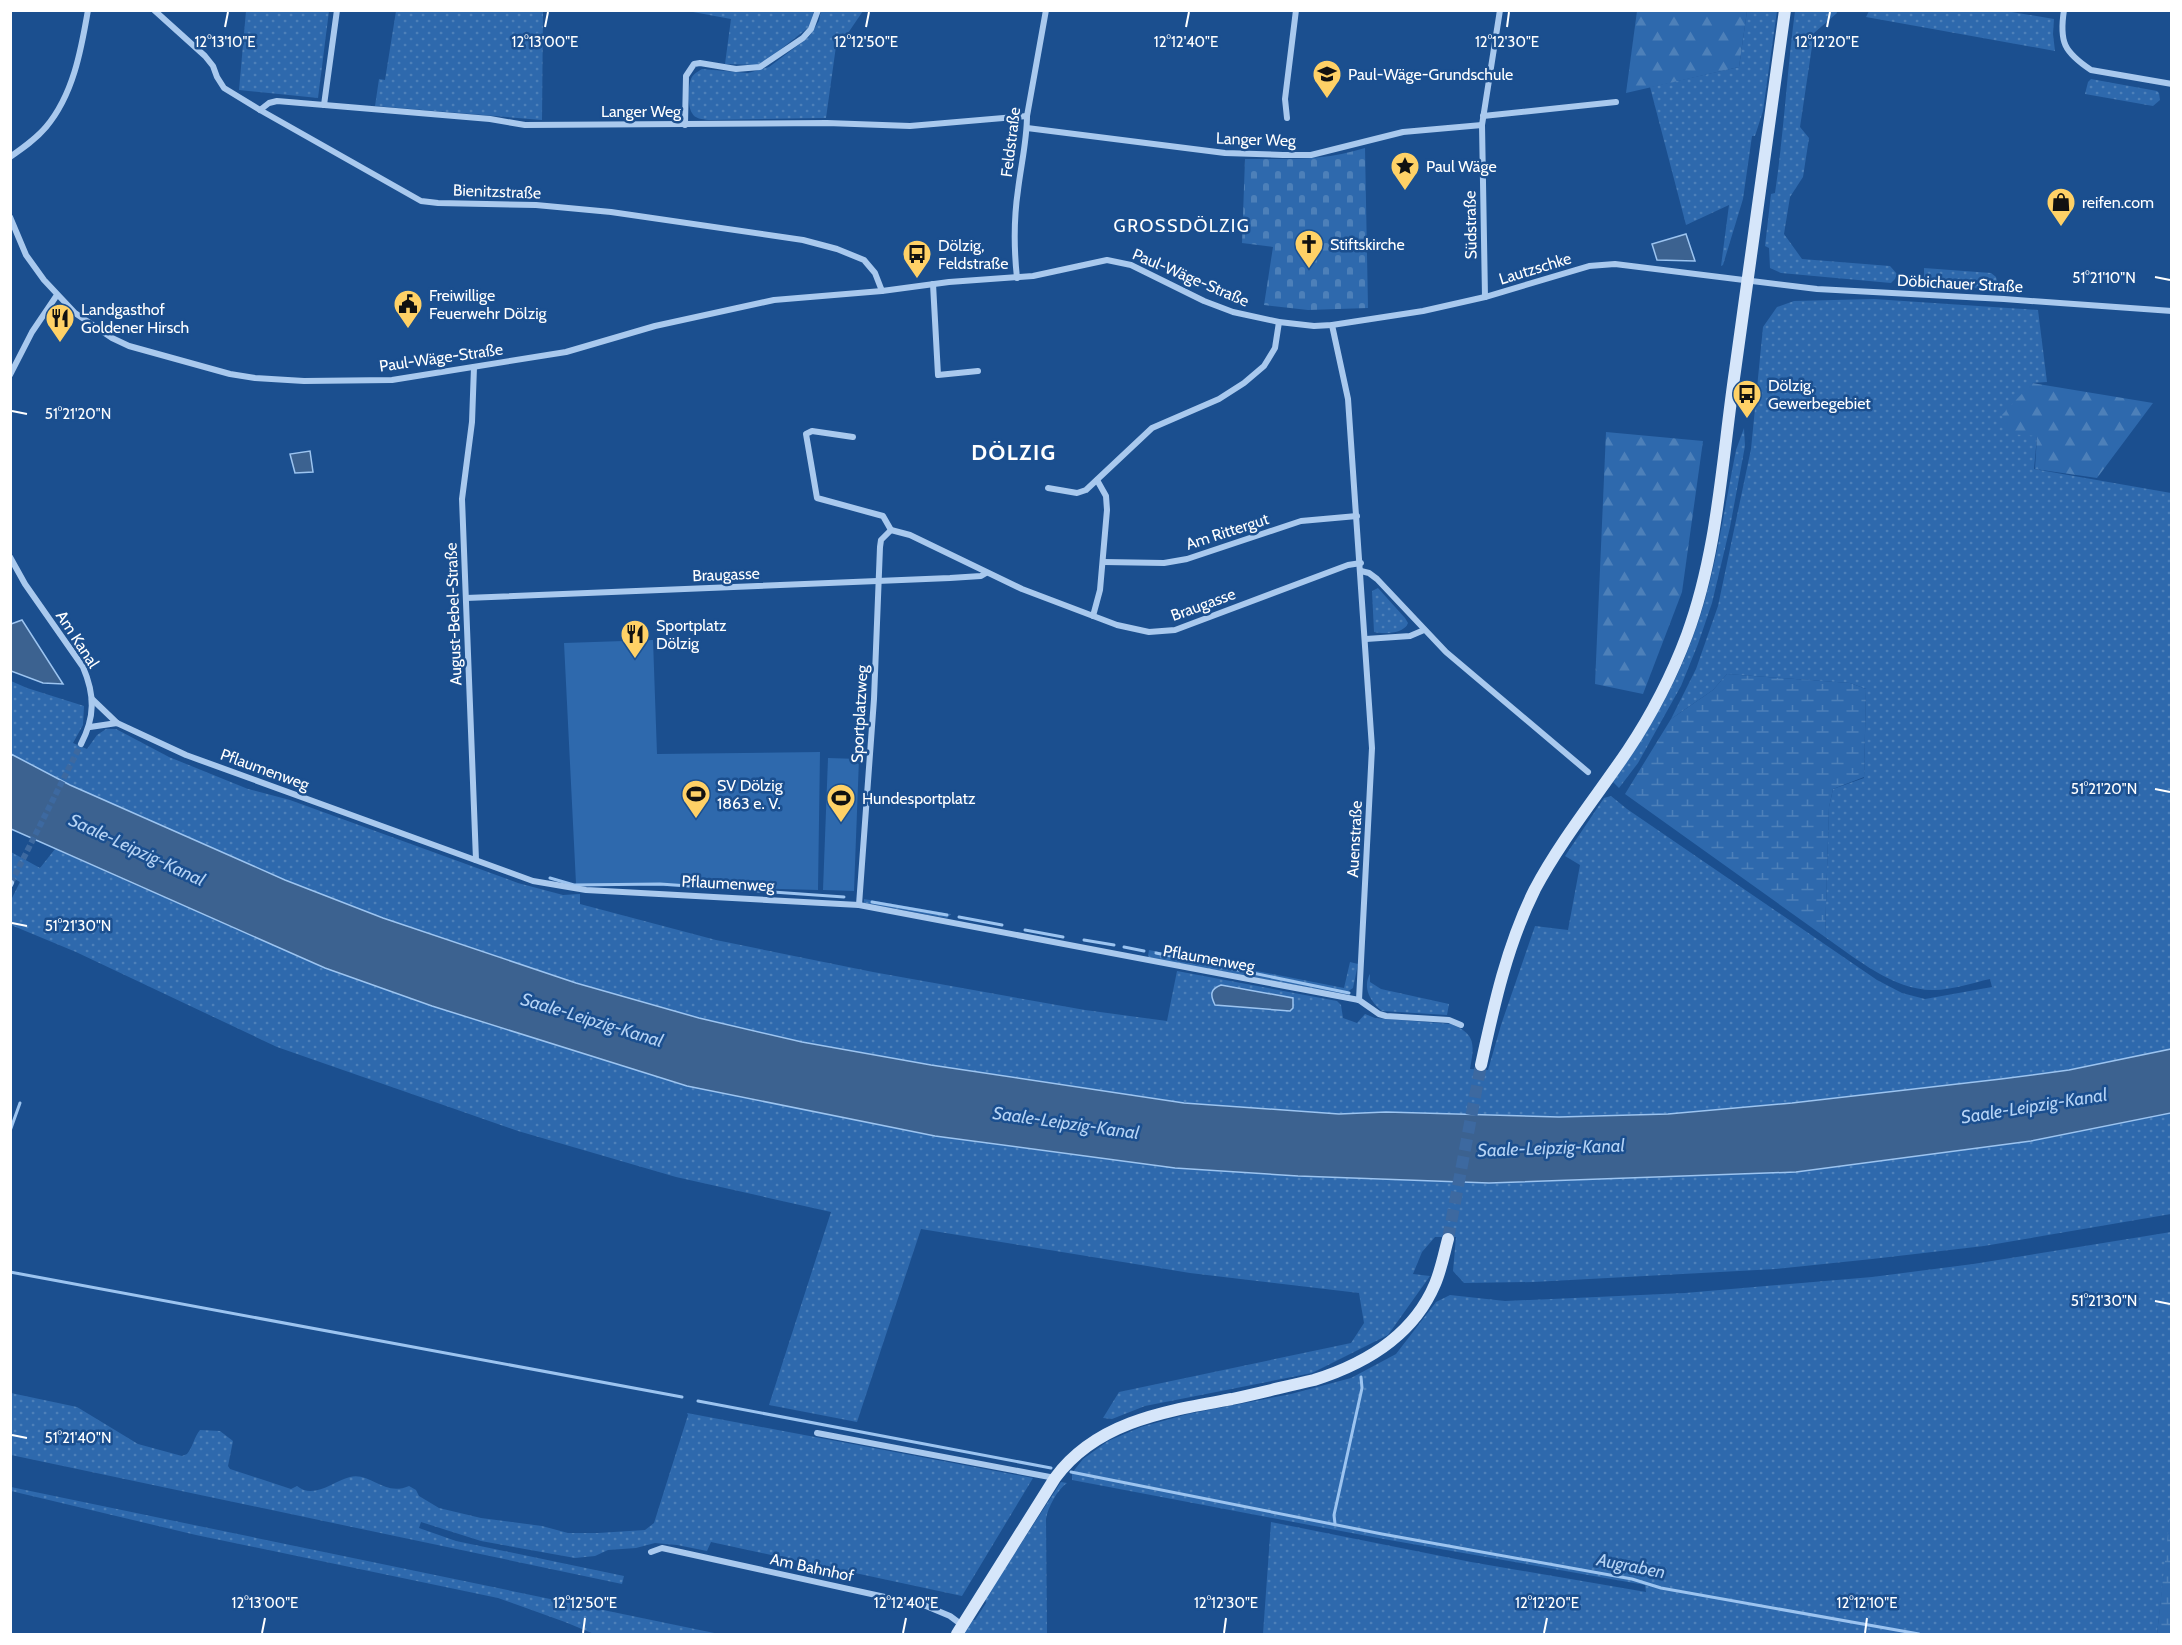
<svg xmlns="http://www.w3.org/2000/svg" width="2182" height="1645" font-family="Cabin,sans-serif">
<style>
.grass{fill:url(#grass-dots)}
.forest{fill:url(#forest-firs)}
.wetland{fill:url(#wetland-marsh)}
.cemetery{fill:url(#cemetery-stones)}
.pitch{fill:#2e69ad}
.water{fill:#3c6290;stroke:#9cc4f0;stroke-width:1.5}
.lines{fill:none;stroke-linecap:round;stroke-linejoin:round}
.stream{stroke:#9cc4f0;stroke-width:3}
.street-tunnel{stroke:#3d69a0;stroke-width:6;stroke-dasharray:6 3;stroke-linecap:butt}
.secondary-tunnel{stroke:#3d69a0;stroke-width:12;stroke-dasharray:12 6;stroke-linecap:butt}
.street{stroke:#a9c9ee;stroke-width:6}
.secondary{stroke:#d6e6fa;stroke-width:12}
.ticks{fill:none;stroke:#fff;stroke-width:2}
.labels{text-anchor:middle;stroke-width:5;stroke-linejoin:round;paint-order:stroke}
.poi-label{font-size:16px;fill:#fff;stroke:#1b4f8f;text-anchor:start}
.street-label{font-size:16px;fill:#fff;stroke:#1b4f8f}
.neighbourhood-label{font-size:18px;letter-spacing:1.5px;fill:#fff;stroke:#1b4f8f}
.water-label{font-size:18px;font-style:italic;fill:#b5d3f5;stroke:#1b4f8f}
.district-label{font-size:22px;font-weight:bold;letter-spacing:1.5px;fill:#fff;stroke:#1b4f8f}
.ticks-label{font-size:15px;text-anchor:middle;fill:#fff;stroke:#1b4f8f;stroke-width:5;stroke-linejoin:round;paint-order:stroke}
</style>
<defs>
<pattern id="grass-dots" width="8" height="8" patternUnits="userSpaceOnUse" patternTransform="scale(1.5)"><rect width="8" height="8" fill="#2e69ad"/><path d="M2 2h.1M6 6h.1" fill="none" stroke="#4d80b9" stroke-width="1.8" stroke-linecap="round"/></pattern>
<pattern id="forest-firs" width="22" height="20" patternUnits="userSpaceOnUse" patternTransform="scale(1.5)"><rect width="22" height="20" fill="#2e69ad"/><path d="M5 1l3.5 6h-7zM16 11l3.5 6h-7z" fill="#4d80b9"/></pattern>
<pattern id="wetland-marsh" width="20" height="14" patternUnits="userSpaceOnUse" patternTransform="scale(1.5)"><rect width="20" height="14" fill="#2e69ad"/><path d="M1 5h8M5 5V1M11 12h8M15 12V8" fill="none" stroke="#4d80b9"/></pattern>
<pattern id="cemetery-stones" width="16" height="16" patternUnits="userSpaceOnUse" patternTransform="scale(1.5)"><rect width="16" height="16" fill="#2e69ad"/><path d="M2 7V4a2 2 0 0 1 4 0v3zM10 15v-3a2 2 0 0 1 4 0v3z" fill="#4d80b9"/></pattern>
</defs>
<rect width="100%" height="100%" fill="#1b4f8f"/>
<g class="grass">
<polygon points="693,10 814,11 809,27 767,60 758,65 725,64 731,19 693,12"/>
<polygon points="246,11 329,11 318,98 239,90"/>
<polygon points="396,11 543,11 542,120 375,106 379,79 385,80"/>
<path d="M821,11h42l-17,25 -9,3 -11,79 -117,2c-7,-1 -14,-1 -17,-7 -5,-8 -4,-26 -1,-34 2,-5 6,-7 11,-10l46,4 21,-6 40,-30 10,-16z"/>
<polygon points="1747,11 1777,11 1763,111 1755,136 1752,136 1743,199 1723,265 1721,266 1729,205 1686,225 1650,87 1739,67"/>
<path d="M1795,11h41l1,2 -23,20 -14,94 9,11 -6,39 -13,20 -6,37 18,25 88,7 7,8 -2,5 -4,4 -110,-10 -11,-5 -1,-20 -4,-2 6,-52 4,-1c9,-61 12,-122 20,-182z"/>
<polygon points="1869,11 2006,11 2054,19 2053,34 2055,51 1866,17"/>
<polygon points="2091,79 2157,91 2159,93 2160,100 2153,106 2085,94 2088,82"/>
<polygon points="1924,268 1991,273 1996,277 1998,286 1995,289 1924,286"/>
<path d="M1874,299l164,11 9,72 -15,1 5,53 -3,33 137,24v556l-102,21 -68,9 -209,24 -124,11 -109,3 -173,-5 -47,2 -155,-11 -253,-38 -129,-23 -103,-24 -123,-35 -193,-65 -98,-38 -215,-95 -59,-31v-73l16,7 57,18 -1,19 -10,18 14,6 10,-14 9,-6h10l53,28 79,32 42,11 228,83 45,12 17,-1v10l136,36 157,32 212,38 82,11 10,-50 160,30 4,4 2,13 14,5 8,-9 10,4 76,6c26,10 23,22 19,45l18,1 13,-45 34,-99 33,4 12,-65 -15,-9 39,-58 7,-2 16,13 250,171 25,13 23,6 67,-12 -2,-8c-18,4 -38,11 -56,11 -39,1 -79,-32 -109,-53l4,-130 4,-18 31,-11 2,-89 -16,-6 -123,-9 -14,16 -42,29 25,-50 22,-63 33,-157 12,-122 14,-20 17,-6z"/>
<path d="M1744,428l1,18 -15,81 -18,76 -14,41 -17,42 -43,77 -19,25 -6,-6c31,-44 59,-89 78,-140 24,-61 32,-128 45,-192z"/>
<path d="M1378,588l27,30 3,5c-4,11 -24,11 -34,9l-2,-41z"/>
<polygon points="55,849 142,888 688,1086 934,1136 1298,1176 1489,1183 1796,1172 2031,1141 2171,1113 2171,1214 1984,1246 1872,1259 1776,1269 1533,1282 1464,1283 1453,1271 1456,1237 1435,1237 1422,1252 1413,1274 1430,1276 1388,1335 1312,1373 1145,1406 1112,1419 1103,1418 1119,1392 1351,1343 1364,1323 1359,1293 1190,1273 921,1229 857,1422 769,1405 831,1212 676,1177 518,1131 277,1047 76,952 11,925 10,902 20,882 11,877 11,852 40,868"/>
<polygon points="864,899 951,914 947,918 864,903"/>
<polygon points="1149,950 1344,988 1350,962 1358,964 1353,988 1344,994 1150,958 1148,956"/>
<path d="M1370,974v8l11,7 68,15 -2,11 -65,-4c-11,-9 -20,-23 -12,-37z"/>
<polygon points="2171,1232 2172,1506 2157,1634 1263,1634 1271,1522 1471,1562 1646,1592 1645,1585 1378,1538 1072,1480 1072,1473 1083,1459 1108,1441 1141,1427 1188,1414 1291,1394 1351,1378 1396,1354 1436,1302 1450,1295 1505,1301 1685,1293 1872,1277 1973,1264"/>
<path d="M11,1393l66,14 61,37 44,12 5,-2c6,-7 7,-17 13,-24l20,1 13,10 -5,25 2,3 61,20 6,-3c17,14 36,-5 53,-9 21,-5 34,20 59,9l7,4 3,6 20,12 42,10 61,8 26,7h30l47,-3 9,-7 34,-108 -1,-2 346,65 -71,118 -251,-54 -4,9 -30,-6 -22,-2 -19,5 -28,2 -13,6 -20,2 -94,-17 -60,-19 -2,6 37,13 168,35 -2,8 -611,-129z"/>
<path d="M1061,1482l6,1c-10,7 -19,24 -21,36l1,115h-84l10,-14h2l11,-17 -1,-4z"/>
<polygon points="11,1487 719,1634 594,1634 565,1622 498,1598 196,1535 11,1491"/>
</g>
<g class="forest">
<polygon points="1637,11 1747,11 1739,67 1626,93"/>
<polygon points="2032,383 2153,403 2097,478 2035,469 2037,436 2008,434 2002,415"/>
<polygon points="1606,432 1703,441 1682,592 1643,694 1595,684"/>
</g>
<g class="wetland">
<polygon points="1727,674 1850,683 1866,689 1864,777 1833,789 1829,807 1825,937 1625,794 1671,719 1713,690"/>
<polygon points="2171,1506 2171,1634 2157,1634"/>
</g>
<path class="cemetery" d="M1365,148l3,160 -60,2 -44,-5 9,-58 -31,-4 3,-84c44,0 78,2 120,-11z"/>
<g class="pitch">
<polygon points="653,640 657,754 820,752 818,890 576,884 564,643"/>
<polygon points="828,758 859,759 854,891 823,890"/>
</g>
<g class="water">
<polygon points="1686,234 1695,261 1657,260 1652,244"/>
<polygon points="310,451 313,472 295,473 290,454"/>
<polygon points="22,620 63,684 43,683 11,671 11,624"/>
<polygon points="11,754 70,785 285,880 383,918 576,983 699,1018 802,1042 931,1065 1184,1103 1339,1114 1386,1112 1559,1117 1668,1114 1792,1103 2001,1079 2069,1070 2171,1049 2171,1113 2031,1141 1796,1172 1489,1183 1298,1176 1175,1168 935,1136 687,1086 432,1006 325,968 11,829"/>
<path d="M1221,985l72,13v10l-3,3 -75,-6c-5,-10 -5,-16 6,-20z"/>
</g>
<g class="lines">
<g class="stream">
<polyline points="550,878 574,885 660,884 844,897"/>
<polyline points="872,902 947,915"/>
<polyline points="959,917 1002,925"/>
<polyline points="1025,930 1063,937"/>
<polyline points="1084,940 1114,945"/>
<polyline points="1124,947 1144,951"/>
<polyline points="1156,953 1349,993"/>
<polyline points="10,1131 20,1103"/>
<polyline points="10,1272 682,1397"/>
<polyline points="698,1401 1051,1468"/>
<polyline points="1071,1472 1382,1534 1632,1579 1661,1588 1919,1634"/>
<polyline points="1335,1524 1334,1515 1362,1388 1361,1377"/>
</g>
<polyline class="street-tunnel" points="11,883 81,744"/>
<polyline class="secondary-tunnel" points="1448,1239 1481,1065"/>
<g class="street">
<polyline points="154,10 205,56 213,66 217,77 224,88 260,110 421,201 438,203 536,205 611,212 803,240 837,249 864,260 875,273 882,291"/>
<path d="M2064,10c-5,32 0,42 27,60l81,14"/>
<polyline points="324,105 337,10"/>
<polyline points="260,110 269,103 277,101 490,119 525,125 827,123 910,126 1027,116"/>
<polyline points="1483,116 1616,102"/>
<polyline points="1287,118 1285,99 1296,10"/>
<polyline points="685,125 686,76 694,64 700,63 736,69 760,67 803,38 811,29 818,10"/>
<polyline points="1027,128 1225,153 1283,155 1311,155 1403,132 1482,125"/>
<path d="M10,157c13,-9 26,-18 36,-30 27,-32 35,-76 42,-117"/>
<polyline points="10,217 26,255 44,280 75,313 112,338 129,346 230,374 255,378 304,381 392,380 566,352 655,326 774,300 882,291 949,282 1033,276 1107,260 1131,265 1204,301 1233,312 1279,322 1314,326 1332,325 1423,311 1485,297 1589,266 1615,264 1817,289 2004,299 2172,311"/>
<path d="M1017,278c-3,-28 -3,-61 1,-88 3,-25 9,-50 9,-74l19,-106"/>
<polyline points="933,284 938,375 978,371"/>
<polyline points="1485,297 1482,125 1500,10"/>
<polyline points="1332,325 1348,399 1372,748 1359,1000"/>
<polyline points="474,367 472,422 462,499 476,860"/>
<polyline points="10,375 32,332 57,295"/>
<polyline points="853,437 812,431 806,434 817,498 883,516 891,530"/>
<polyline points="1048,488 1077,493 1086,490 1152,428 1219,399 1244,383 1264,366 1275,348 1279,322"/>
<polyline points="891,530 910,535 1022,589 1117,625 1149,632 1175,630 1348,565 1361,563"/>
<path d="M10,557l15,27 58,83c12,28 12,50 -2,77"/>
<polyline points="1104,562 1164,563 1187,559 1301,521 1357,516"/>
<polyline points="1361,571 1369,573 1377,579 1446,652 1588,772"/>
<polyline points="466,598 950,578 981,576 986,573"/>
<polyline points="1093,616 1100,590 1107,510 1106,496 1097,480"/>
<polyline points="1366,639 1410,636 1424,630"/>
<polyline points="92,699 117,723"/>
<polyline points="90,727 117,723 186,755 533,881 586,890 859,905 1359,1000 1379,1014 1386,1016 1449,1020 1461,1025"/>
<polyline points="10,885 11,883"/>
<polyline points="859,905 874,699 880,547 881,540 891,530"/>
<polyline points="817,1433 1055,1478"/>
<polyline points="651,1552 662,1548 926,1606 950,1616 962,1625"/>
</g>
<g class="secondary">
<path d="M1481,1065c13,-60 26,-120 54,-176 26,-49 62,-93 93,-139 24,-36 44,-75 59,-115 31,-84 35,-176 48,-264 16,-120 34,-240 50,-361"/>
<path d="M957,1634l98,-156c42,-57 112,-67 177,-79 28,-6 55,-13 82,-19 51,-16 99,-44 121,-96 6,-14 9,-30 13,-45"/>
</g>
</g>
<path class="ticks" d="M225,27l3,-15M545,27l3,-15M866,27l3,-15M1186,27l3,-15M1507,27l2,-15M1827,27l3,-15M2155,277l15,3M12,411l15,3M2155,789l15,3M12,923l15,3M2155,1301l15,3M12,1435l15,3M262,1633l3,-15M583,1633l2,-15M903,1633l3,-15M1224,1633l2,-15M1544,1633l3,-15M1865,1633l2,-15"/>
<defs>
<g id="school-pin" transform="scale(1.5)"><path d="M0 17L-7.5 6A9.5 9.5 0 1 1 7.5 6Z" fill="#ffd166" stroke="#1b4f8f"/><path d="M0-5L7-2L0 1L-7-2ZM-4 1L0 2.5L4 1V4Q0 6-4 4Z" fill="#111"/></g>
<g id="sight-pin" transform="scale(1.5)"><path d="M0 17L-7.5 6A9.5 9.5 0 1 1 7.5 6Z" fill="#ffd166" stroke="#1b4f8f"/><path d="M0-6L1.8-2.2L6-1.7L2.9 1.2L3.7 5.4L0 3.3L-3.7 5.4L-2.9 1.2L-6-1.7L-1.8-2.2Z" fill="#111"/></g>
<g id="shop-pin" transform="scale(1.5)"><path d="M0 17L-7.5 6A9.5 9.5 0 1 1 7.5 6Z" fill="#ffd166" stroke="#1b4f8f"/><path d="M-5-2.5h2.3a2.7 3.5 0 0 1 5.4 0H5L5.5 6h-11ZM-1.5-2.5h3a1.5 2.3 0 0 0-3 0Z" fill="#111"/></g>
<g id="church-pin" transform="scale(1.5)"><path d="M0 17L-7.5 6A9.5 9.5 0 1 1 7.5 6Z" fill="#ffd166" stroke="#1b4f8f"/><path d="M-1.2-6h2.4v3.5h3.3v2.4h-3.3V6h-2.4V-.1h-3.3v-2.4h3.3Z" fill="#111"/></g>
<g id="bus-pin" transform="scale(1.5)"><path d="M0 17L-7.5 6A9.5 9.5 0 1 1 7.5 6Z" fill="#ffd166" stroke="#1b4f8f"/><path d="M-5-6H5V4H4V6H2V4H-2V6H-4V4H-5ZM-3.5-4V0h7V-4ZM-3.5 1.2v1.5H-2V1.2ZM2 1.2v1.5H3.5V1.2Z" fill="#111"/></g>
<g id="civic-pin" transform="scale(1.5)"><path d="M0 17L-7.5 6A9.5 9.5 0 1 1 7.5 6Z" fill="#ffd166" stroke="#1b4f8f"/><path d="M-.6-6.5H3V-4.5H.6V-3L4-1V1h2V6H-6V1h2V-1L-.6-3ZM-1.2 2.5V6h2.4V2.5Z" fill="#111"/></g>
<g id="restaurant-pin" transform="scale(1.5)"><path d="M0 17L-7.5 6A9.5 9.5 0 1 1 7.5 6Z" fill="#ffd166" stroke="#1b4f8f"/><path d="M-5-6h1v4h1v-4h1v4h1v-4h1v5L-1.5 .5V6h-2V.5L-5-1ZM5-6V6H3V1.5H1.5Q1.5-4 5-6Z" fill="#111"/></g>
<g id="stadium-pin" transform="scale(1.5)"><path d="M0 17L-7.5 6A9.5 9.5 0 1 1 7.5 6Z" fill="#ffd166" stroke="#1b4f8f"/><path d="M0-5a6.5 5 0 1 0 0 10a6.5 5 0 1 0 0-10ZM-3.5-1.8h7v3.6h-7Z" fill="#111"/></g>
</defs>
<g fill-rule="evenodd">
<use href="#school-pin" x="1327" y="74"/>
<use href="#sight-pin" x="1405" y="166"/>
<use href="#shop-pin" x="2061" y="202"/>
<use href="#church-pin" x="1309" y="244"/>
<use href="#bus-pin" x="917" y="254"/>
<use href="#civic-pin" x="408" y="304"/>
<use href="#restaurant-pin" x="60" y="318"/>
<use href="#bus-pin" x="1747" y="394"/>
<use href="#restaurant-pin" x="635" y="634"/>
<use href="#stadium-pin" x="696" y="794"/>
<use href="#stadium-pin" x="841" y="798"/>
</g>
<g class="labels">
<g class="poi-label">
<text x="1348" y="80">Paul-Wäge-Grundschule</text>
<text x="1426" y="172">Paul Wäge</text>
<text x="2082" y="208">reifen.com</text>
<text x="1330" y="250">Stiftskirche</text>
<text x="938" y="251">Dölzig,<tspan x="938" dy="18">Feldstraße</tspan></text>
<text x="429" y="301">Freiwillige<tspan x="429" dy="18">Feuerwehr Dölzig</tspan></text>
<text x="81" y="315">Landgasthof<tspan x="81" dy="18">Goldener Hirsch</tspan></text>
<text x="1768" y="391">Dölzig,<tspan x="1768" dy="18">Gewerbegebiet</tspan></text>
<text x="656" y="631">Sportplatz<tspan x="656" dy="18">Dölzig</tspan></text>
<text x="717" y="791">SV Dölzig<tspan x="717" dy="18">1863 e. V.</tspan></text>
<text x="862" y="804">Hundesportplatz</text>
</g>
<g class="street-label">
<text x="641" y="117">Langer Weg</text>
<text transform="translate(1256 139) rotate(2)" y="6">Langer Weg</text>
<text transform="translate(1010 142) rotate(-83)" y="6">Feldstraße</text>
<text transform="translate(497 191) rotate(2)" y="6">Bienitzstraße</text>
<text transform="translate(1470 225) rotate(-91)" y="6">Südstraße</text>
<text transform="translate(1535 268) rotate(-17)" y="6">Lautzschke</text>
<text transform="translate(1191 277) rotate(23)" y="6">Paul-Wäge-Straße</text>
<text transform="translate(1960 283) rotate(3)" y="6">Döbichauer Straße</text>
<text transform="translate(441 357) rotate(-8)" y="6">Paul-Wäge-Straße</text>
<text transform="translate(1227 531) rotate(-18)" y="6">Am Rittergut</text>
<text transform="translate(726 574) rotate(-2)" y="6">Braugasse</text>
<text transform="translate(1203 604) rotate(-20)" y="6">Braugasse</text>
<text transform="translate(453 614) rotate(-92)" y="6">August-Bebel-Straße</text>
<text transform="translate(78 639) rotate(57)" y="6">Am Kanal</text>
<text transform="translate(859 714) rotate(-87)" y="6">Sportplatzweg</text>
<text transform="translate(265 769) rotate(20)" y="6">Pflaumenweg</text>
<text transform="translate(1354 839) rotate(-87)" y="6">Auenstraße</text>
<text transform="translate(728 883) rotate(3)" y="6">Pflaumenweg</text>
<text transform="translate(1209 958) rotate(10)" y="6">Pflaumenweg</text>
<text transform="translate(812 1567) rotate(12)" y="6">Am Bahnhof</text>
</g>
<g class="neighbourhood-label">
<text x="1182" y="232">GROSSDÖLZIG</text>
</g>
<g class="water-label">
<text transform="translate(137 850) rotate(25)" y="6">Saale-Leipzig-Kanal</text>
<text transform="translate(592 1020) rotate(17)" y="6">Saale-Leipzig-Kanal</text>
<text transform="translate(2034 1106) rotate(-9)" y="6">Saale-Leipzig-Kanal</text>
<text transform="translate(1066 1123) rotate(8)" y="6">Saale-Leipzig-Kanal</text>
<text transform="translate(1551 1148) rotate(-2)" y="6">Saale-Leipzig-Kanal</text>
<text transform="translate(1631 1566) rotate(11)" y="6">Augraben</text>
</g>
<g class="district-label">
<text x="1014" y="460">DÖLZIG</text>
</g>
</g>
<g class="ticks-label">
<text x="545" y="47">12°13'00"E</text>
<text x="866" y="47">12°12'50"E</text>
<text x="1186" y="47">12°12'40"E</text>
<text x="1507" y="47">12°12'30"E</text>
<text x="1827" y="47">12°12'20"E</text>
<text x="225" y="47">12°13'10"E</text>
<text x="2104" y="283">51°21'10"N</text>
<text x="78" y="419">51°21'20"N</text>
<text x="2104" y="794">51°21'20"N</text>
<text x="78" y="931">51°21'30"N</text>
<text x="2104" y="1306">51°21'30"N</text>
<text x="78" y="1443">51°21'40"N</text>
<text x="265" y="1608">12°13'00"E</text>
<text x="585" y="1608">12°12'50"E</text>
<text x="906" y="1608">12°12'40"E</text>
<text x="1226" y="1608">12°12'30"E</text>
<text x="1547" y="1608">12°12'20"E</text>
<text x="1867" y="1608">12°12'10"E</text>
</g>
<rect width="2182" height="1645" fill="none" stroke="#ffffff" stroke-width="24"/>
</svg>
